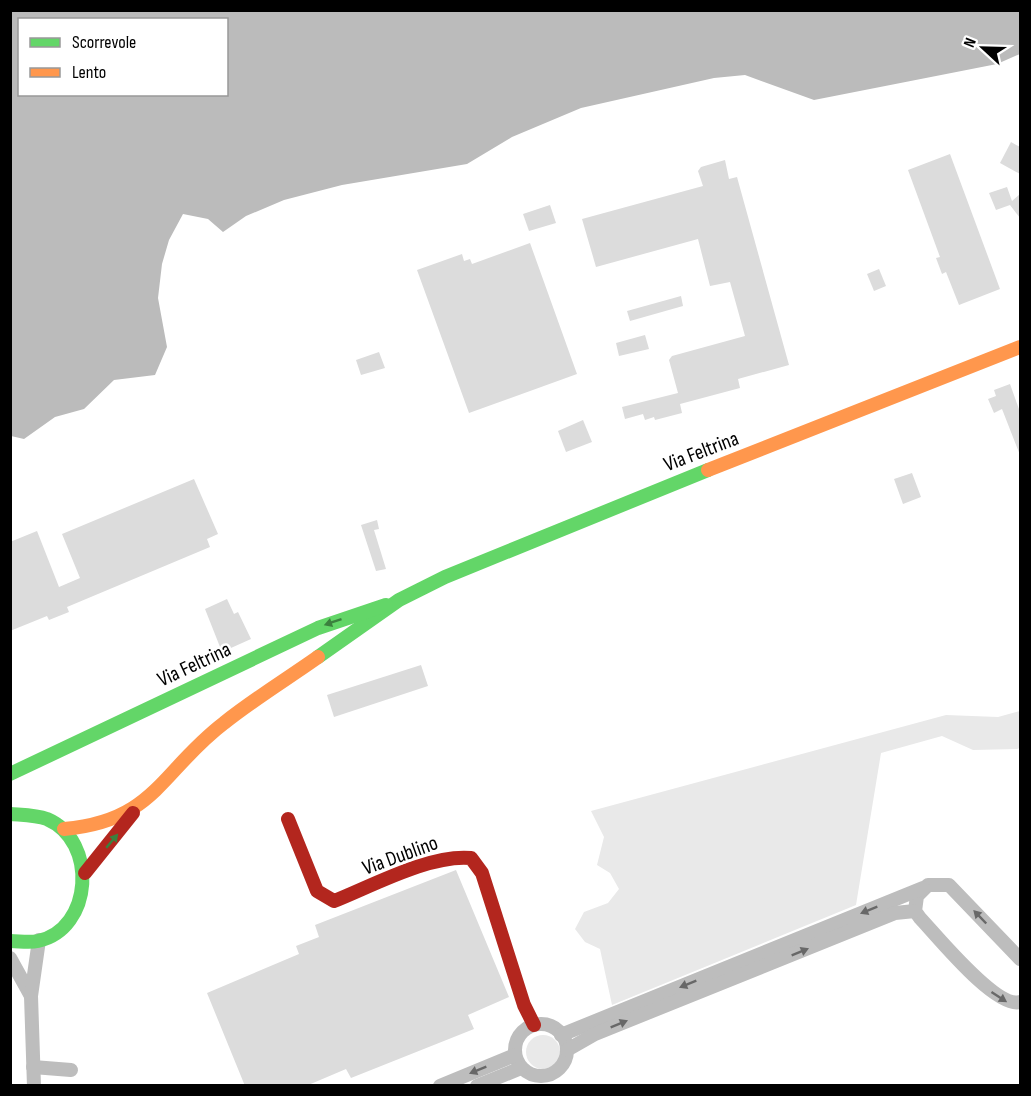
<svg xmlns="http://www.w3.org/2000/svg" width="1031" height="1096" font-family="'Sofia Sans Condensed',sans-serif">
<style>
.green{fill:#e9e9e9}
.water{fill:#bbb;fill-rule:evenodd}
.building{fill:#dcdcdc}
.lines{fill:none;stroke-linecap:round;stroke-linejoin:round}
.street{stroke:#bdbdbd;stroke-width:14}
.fast{stroke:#63d668;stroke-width:14}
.slow{stroke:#ff974d;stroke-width:14}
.jam{stroke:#b3261e;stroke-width:14}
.oneway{fill:#3b803e}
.oneway2{fill:#686868}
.labels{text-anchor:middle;stroke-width:5;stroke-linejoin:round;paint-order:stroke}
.street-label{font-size:21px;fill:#000;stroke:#fff}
</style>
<rect width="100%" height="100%" fill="#fff"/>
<g class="green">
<polygon points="1020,711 1020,748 1017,749 973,750 942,736 881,753 856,905 612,1005 600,949 585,942 575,929 584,912 608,903 619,889 610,873 597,865 604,837 591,811 946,715 998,717"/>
<circle cx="543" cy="1052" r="17"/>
</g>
<path class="water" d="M1020,10v44l-23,10 -183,36 -69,-25 -31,3 -133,30 -69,29 -45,27 -125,21 -58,15 -38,16 -23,16 -15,-13 -25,-5 -14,26 -7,24 -4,34 9,49 -12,28 -41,5 -30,29 -29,8 -31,22 -13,-3v-425zM20,20h206v74h-206z"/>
<g class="building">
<polygon points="1011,142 1020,147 1020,174 1000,163"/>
<polygon points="950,154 1000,289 959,305 946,272 942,274 936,258 940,257 908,170"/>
<polygon points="725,160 729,179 737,177 789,365 738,379 740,388 680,404 682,413 655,420 654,417 645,420 643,414 625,419 622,407 678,393 669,360 672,356 745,336 730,282 710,286 698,239 596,267 582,219 703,186 698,171 701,167"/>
<polygon points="1007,187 1012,201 1020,194 1020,218 1010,205 996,210 989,193"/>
<polygon points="550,205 556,223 529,231 523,214"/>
<polygon points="530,243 577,374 469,413 417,270 462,254 464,261 470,259 472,264"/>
<polygon points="879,269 886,286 874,291 867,274"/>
<polygon points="681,296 683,306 630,321 627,311"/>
<polygon points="645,335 649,349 619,356 616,343"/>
<polygon points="379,352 385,368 361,375 356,360"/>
<polygon points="1010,384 1020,412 1020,455 1002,409 994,413 988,399 996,396 994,390"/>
<polygon points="583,420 592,442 566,452 558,431"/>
<polygon points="912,473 921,497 903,504 894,479"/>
<polygon points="194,479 218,534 207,539 210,547 67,607 69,612 49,620 47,616 10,631 10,542 37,531 59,587 80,578 62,534"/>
<polygon points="377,520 379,529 374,530 386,569 376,571 361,525"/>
<polygon points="227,599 234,614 238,612 251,639 222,652 205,609"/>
<polygon points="421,665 428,686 334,717 327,695"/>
<polygon points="456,870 509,997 468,1015 474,1029 351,1078 346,1069 306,1086 245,1086 207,993 299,954 296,946 319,937 315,925"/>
</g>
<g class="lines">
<g class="street">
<polyline points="10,958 31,996"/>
<path d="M1020,959l-71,-74h-21l-11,11 -2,15 5,7c18,19 76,91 100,84"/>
<circle cx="541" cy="1050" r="26"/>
<polyline points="561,1035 923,888"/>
<polyline points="567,1050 595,1034 895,913 915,911"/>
<polyline points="33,1067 71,1070"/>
<polyline points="34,1086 31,996 39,940"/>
<polyline points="440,1086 515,1055"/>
<polyline points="477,1086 521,1068"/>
</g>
<g class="fast">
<polyline points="318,657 399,600 445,577 708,470"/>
<polyline points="10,774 318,628 386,605"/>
<path d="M10,814c11,1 26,1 37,5 51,22 46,110 -9,122 -9,2 -19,0 -28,0"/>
</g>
<g class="slow">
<polyline points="708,470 1020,347"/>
<path d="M64,829c91,-8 97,-58 160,-106 30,-24 63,-44 94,-66"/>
</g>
<g class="jam">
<path d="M288,819l29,72 17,10c38,-15 96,-47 137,-43l11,15 42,132 10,20"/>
<polyline points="85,873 133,813"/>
</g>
</g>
<defs><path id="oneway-solid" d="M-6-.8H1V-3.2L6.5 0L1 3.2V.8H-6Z" transform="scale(1.5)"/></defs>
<g class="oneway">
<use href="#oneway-solid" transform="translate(333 622) rotate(161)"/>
<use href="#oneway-solid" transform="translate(112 841) rotate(-50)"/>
</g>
<g class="oneway2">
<use href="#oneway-solid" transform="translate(869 910) rotate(158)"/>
<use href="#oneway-solid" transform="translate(980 917) rotate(-134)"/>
<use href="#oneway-solid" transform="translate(800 952) rotate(-22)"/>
<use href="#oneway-solid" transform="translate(688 984) rotate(158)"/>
<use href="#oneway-solid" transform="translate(999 997) rotate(33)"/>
<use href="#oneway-solid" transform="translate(619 1024) rotate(-22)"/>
<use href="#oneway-solid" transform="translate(478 1070) rotate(158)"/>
</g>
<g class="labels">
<g class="street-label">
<text transform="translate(701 451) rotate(-21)" y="7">Via Feltrina</text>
<text transform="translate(194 664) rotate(-25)" y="7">Via Feltrina</text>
<text transform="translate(400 855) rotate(-20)" y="7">Via Dublino</text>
</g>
</g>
<rect width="1031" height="1096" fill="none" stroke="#000000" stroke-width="24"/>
<rect x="18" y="18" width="210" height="78" fill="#ffffff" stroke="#999999" stroke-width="1.5"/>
<rect x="30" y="38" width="30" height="9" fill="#63d668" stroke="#999999" stroke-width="1.5"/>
<text x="72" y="48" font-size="18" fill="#000000">Scorrevole</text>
<rect x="30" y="68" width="30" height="9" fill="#ff974d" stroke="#999999" stroke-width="1.5"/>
<text x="72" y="78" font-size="18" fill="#000000">Lento</text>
<g transform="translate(983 48) rotate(292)" stroke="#ffffff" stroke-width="4.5" paint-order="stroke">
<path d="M0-4.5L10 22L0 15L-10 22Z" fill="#000000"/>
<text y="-9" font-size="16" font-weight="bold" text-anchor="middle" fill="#000000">N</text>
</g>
</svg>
